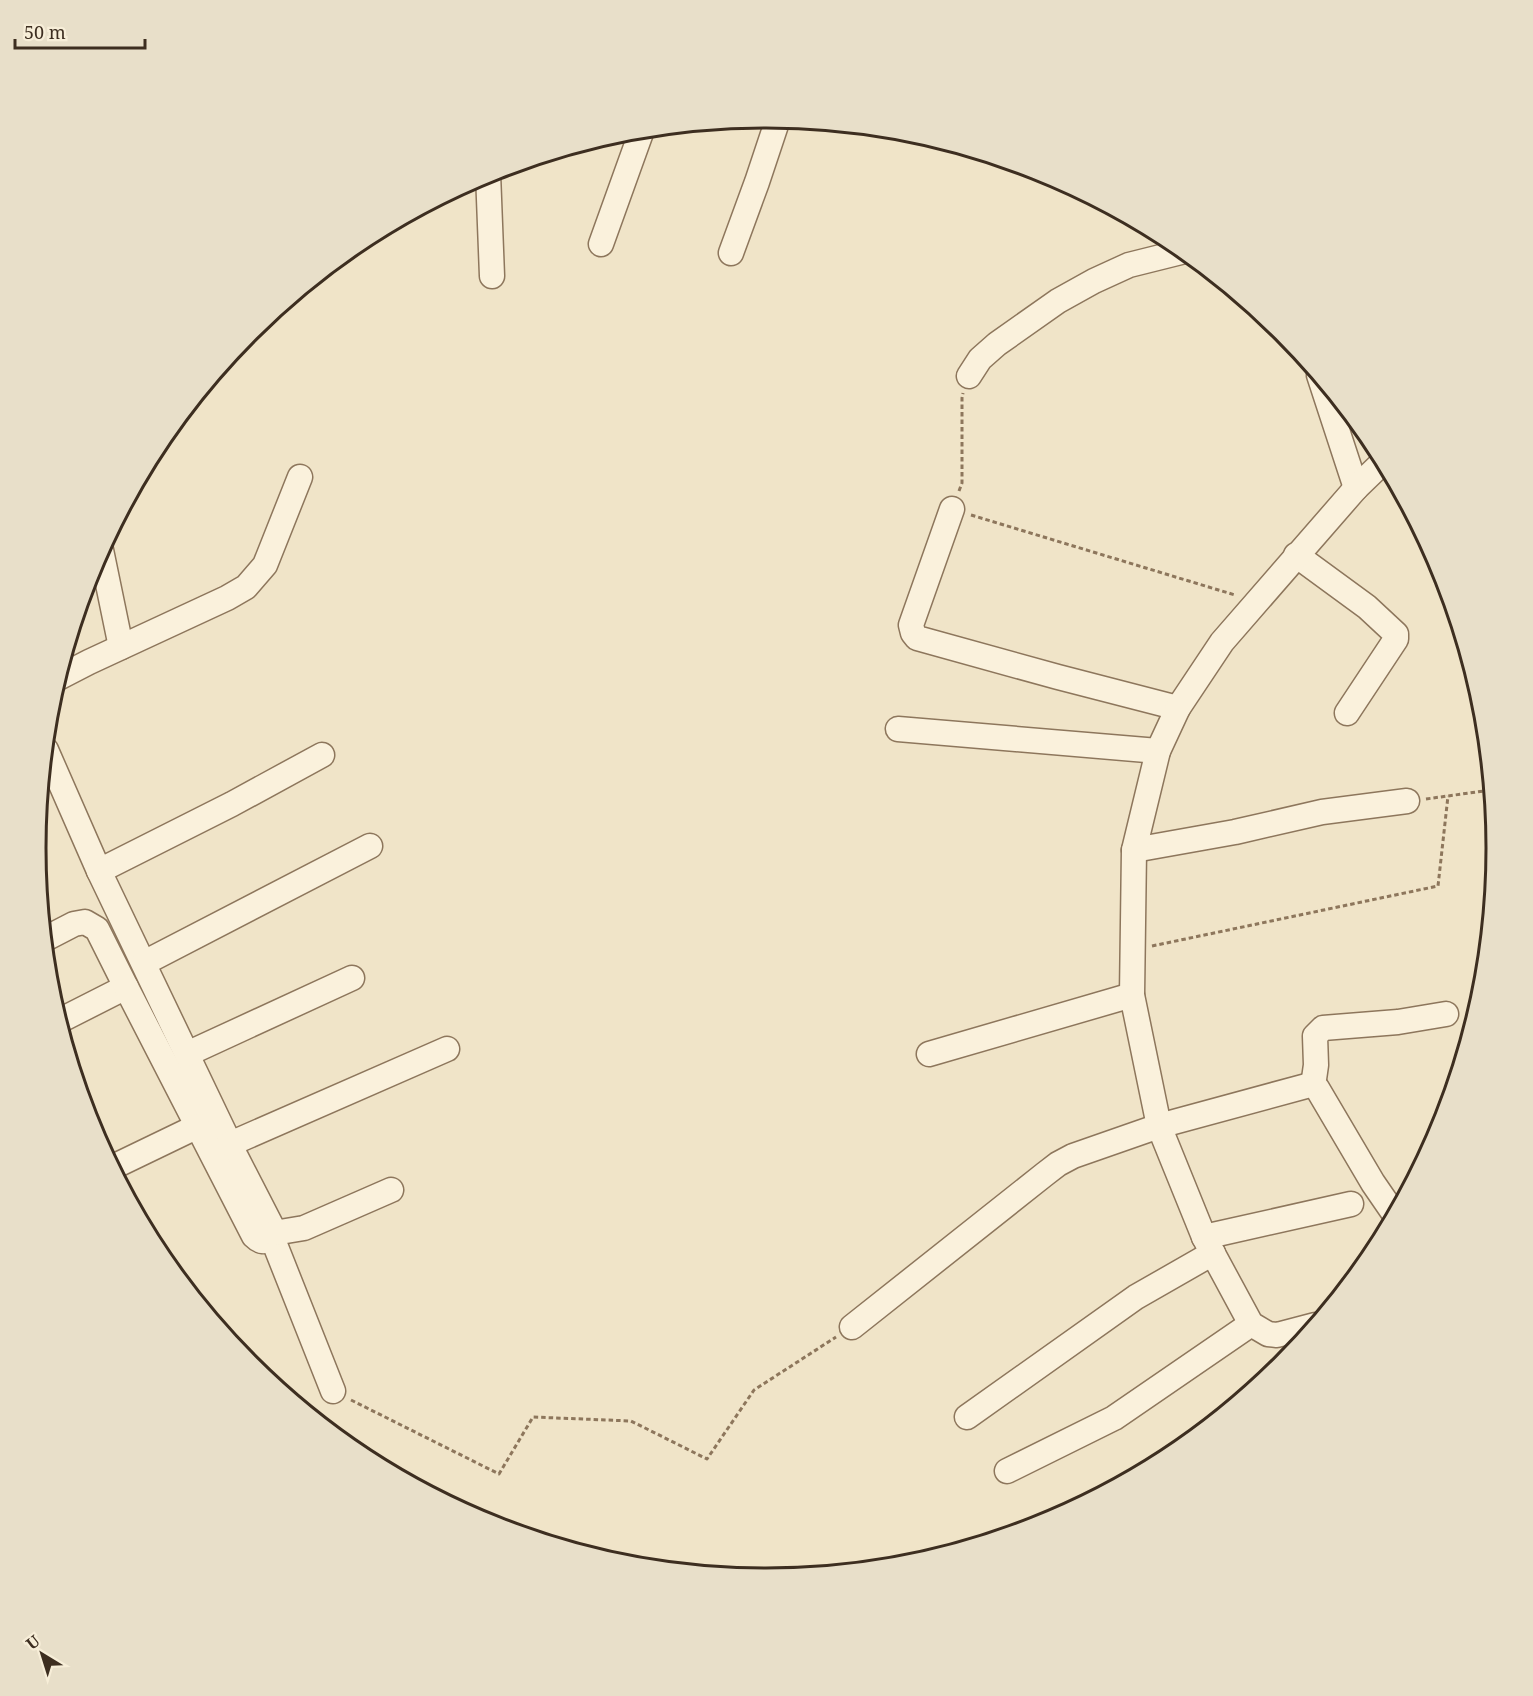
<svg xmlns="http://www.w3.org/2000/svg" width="1533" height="1696" font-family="'Noto Serif',serif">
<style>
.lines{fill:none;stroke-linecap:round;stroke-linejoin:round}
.minor-casing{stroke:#8d765c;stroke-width:27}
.path{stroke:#8d765c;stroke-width:3;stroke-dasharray:4.5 3;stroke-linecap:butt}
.minor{stroke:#faf1dc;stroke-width:24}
.rim{fill:none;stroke:#3d2e20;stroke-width:3}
</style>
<rect width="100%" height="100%" fill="#f0e4c8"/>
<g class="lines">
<g class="minor-casing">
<g id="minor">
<polyline points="488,173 492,276"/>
<polyline points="601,244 642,130"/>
<polyline points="731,253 757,182 778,119"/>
<polyline points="1319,375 1356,488"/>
<polyline points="969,376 980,359 997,344 1058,301 1094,281 1129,265 1185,251"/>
<polyline points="952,509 911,625 913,633 917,638 1058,677 1178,708"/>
<polyline points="101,550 121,647"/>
<polyline points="1296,555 1367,607 1396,634 1396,639 1347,713"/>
<polyline points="58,678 89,662 227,598 246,587 265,565 300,477"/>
<polyline points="898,729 1158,751"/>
<polyline points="46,750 99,871 236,1157 273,1229 274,1233 272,1237 333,1391"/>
<polyline points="1134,850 1235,832 1322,812 1407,801"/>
<polyline points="99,871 232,804 322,755"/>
<polyline points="45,939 74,924 85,922 97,929 126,987 59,1021"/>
<polyline points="144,963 370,846"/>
<path d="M126,987l128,249c6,6 11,7 18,1"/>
<polyline points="187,1054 352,978"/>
<polyline points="929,1054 1132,995"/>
<polyline points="1313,1086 1316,1065 1315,1036 1323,1028 1398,1022 1446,1014"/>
<polyline points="230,1144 447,1049"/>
<polyline points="113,1167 198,1126"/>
<polyline points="274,1233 304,1228 391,1190"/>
<polyline points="1204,1237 1351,1204"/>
<polyline points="1315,1325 1277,1335 1268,1334 1251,1324 1204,1237 1159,1126 1132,995 1134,850 1158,751 1178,708 1222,642 1356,488 1384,461"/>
<polyline points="852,1327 1045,1174 1058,1164 1073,1156 1159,1126 1310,1085 1317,1088 1373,1183 1395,1215"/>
<polyline points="967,1417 1136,1297 1213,1253"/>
<polyline points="1007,1471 1114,1418 1251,1324"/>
</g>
</g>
<g class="path">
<polyline points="959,491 962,483 962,398 963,393"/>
<polyline points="971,515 1235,595"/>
<polyline points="1426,799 1491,790"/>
<polyline points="1152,946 1438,886 1448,796"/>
<polyline points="351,1400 499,1474 533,1417 631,1421 707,1459 754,1390 836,1337"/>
</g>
<use href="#minor" class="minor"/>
</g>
<path d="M0 0H1533V1696H0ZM46 848a720 720 0 1 1 1440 0a720 720 0 1 1-1440 0Z" fill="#e8dfc9" fill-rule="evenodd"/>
<path class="rim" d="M46 848a720 720 0 1 1 1440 0a720 720 0 1 1-1440 0Z"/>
<g transform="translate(42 1654) rotate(322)" stroke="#f7eed8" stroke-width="4.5" paint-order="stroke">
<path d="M0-4.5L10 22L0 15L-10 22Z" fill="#3d2e20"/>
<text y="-9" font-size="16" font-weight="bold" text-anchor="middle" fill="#3d2e20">U</text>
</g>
<path d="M15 39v9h130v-9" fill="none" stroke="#3d2e20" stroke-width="3"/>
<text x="24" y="39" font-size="18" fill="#3d2e20" stroke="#f7eed8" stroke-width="4.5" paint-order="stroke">50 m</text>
</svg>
